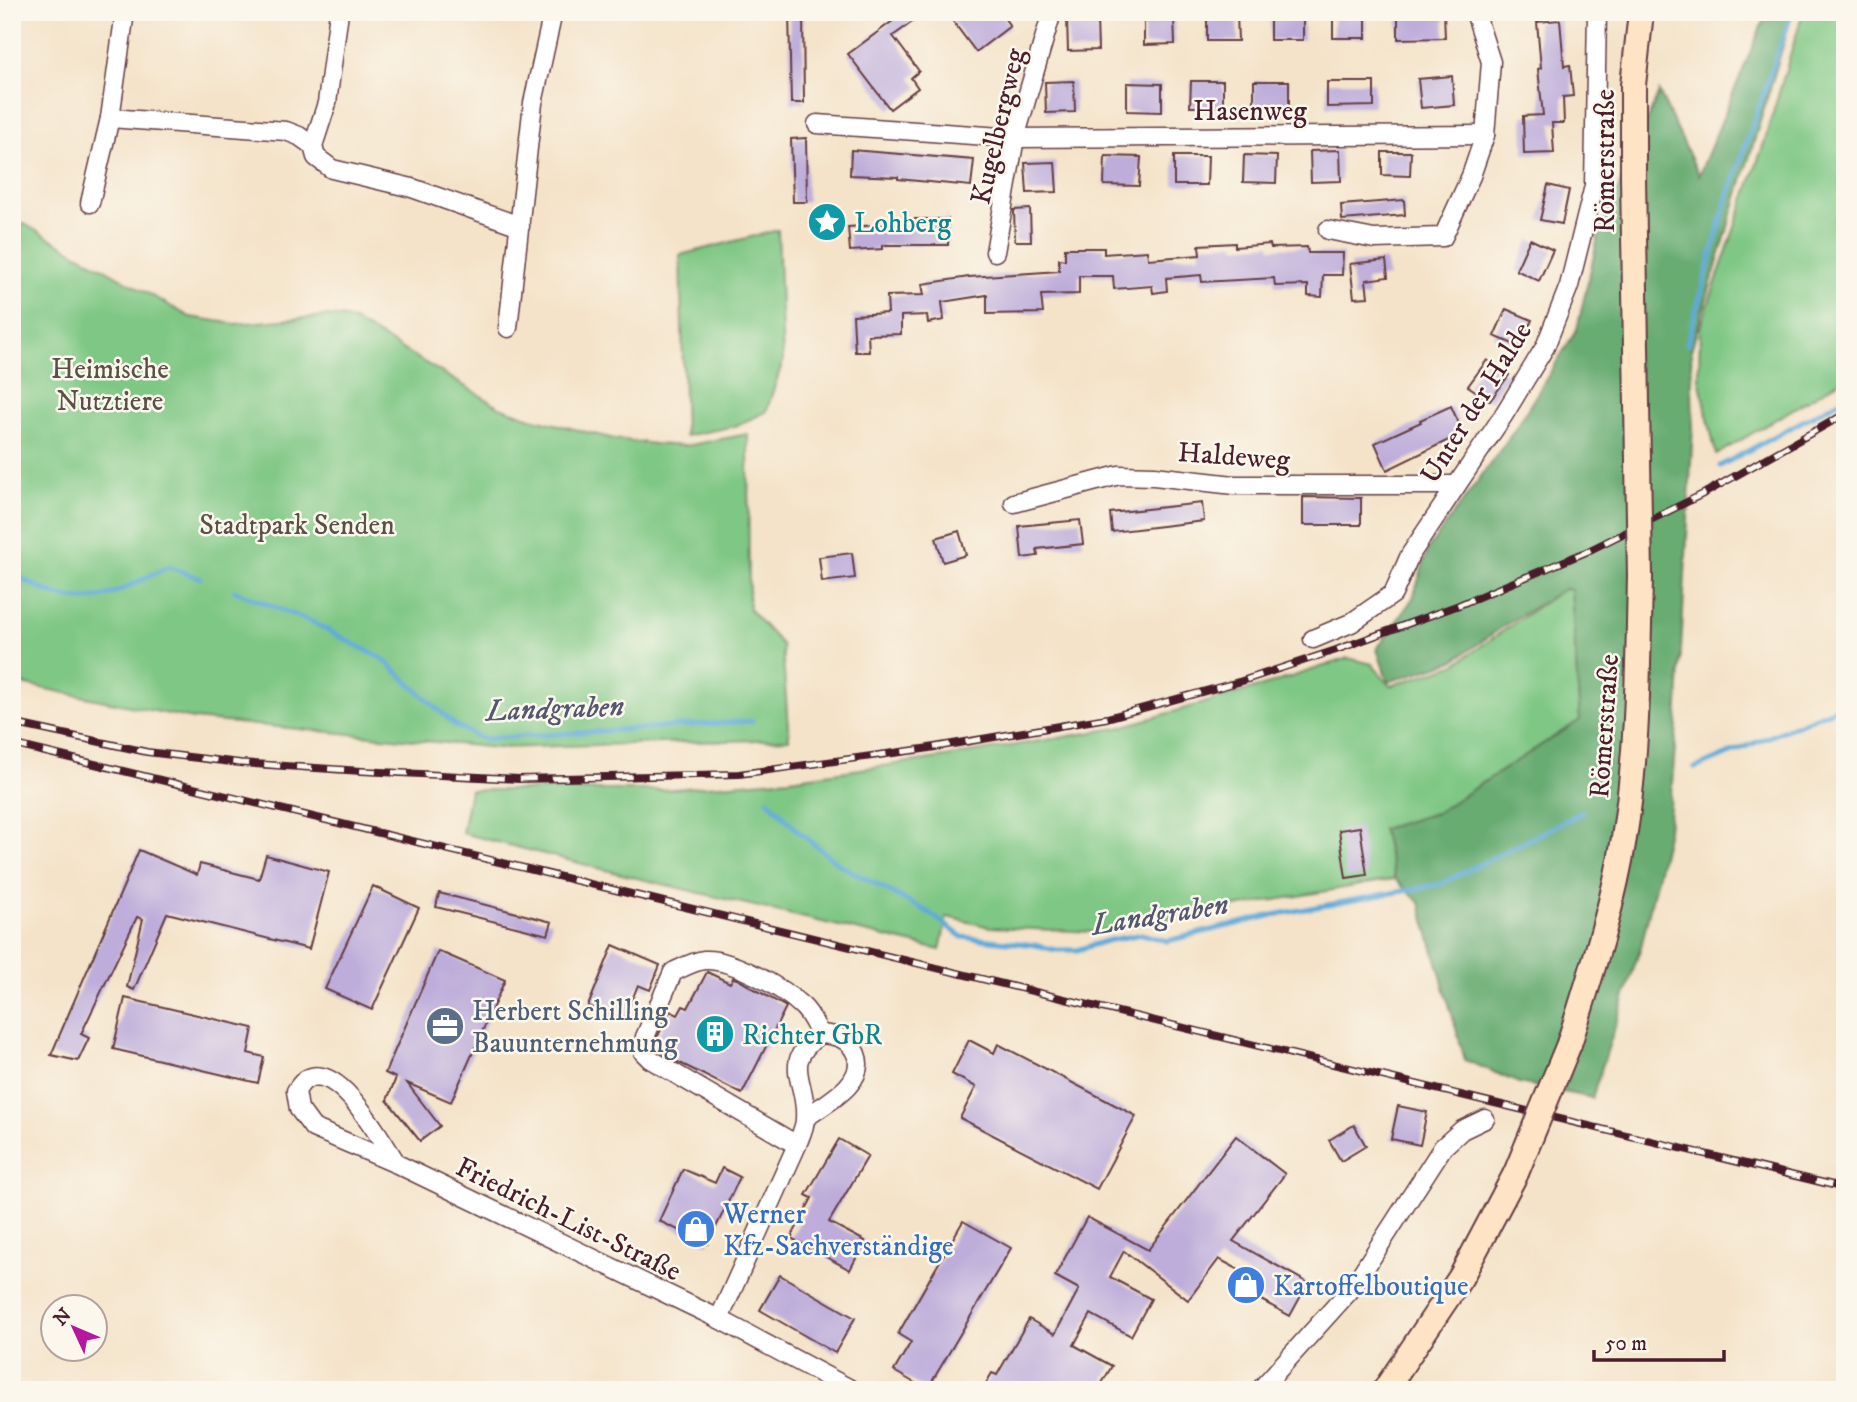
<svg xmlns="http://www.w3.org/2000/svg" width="1857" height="1402" font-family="'IM FELL DW Pica',serif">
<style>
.green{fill:#7fc784;stroke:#647358;stroke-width:2}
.forest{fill:#67ac72;stroke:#58664e;stroke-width:2}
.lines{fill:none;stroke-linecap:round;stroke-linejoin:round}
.stream{stroke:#60aad8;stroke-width:5}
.building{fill:#beadda}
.street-casing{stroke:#643c43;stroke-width:21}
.secondary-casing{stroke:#643c43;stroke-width:28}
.street{stroke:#fff;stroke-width:18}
.secondary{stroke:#fee4c5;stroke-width:24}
.rail-casing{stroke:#4a1f2b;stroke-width:8}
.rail{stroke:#fbf7ec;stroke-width:5;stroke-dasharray:16;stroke-linecap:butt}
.secondary-bridge-casing{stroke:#643c43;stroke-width:28;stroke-linecap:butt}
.secondary-bridge{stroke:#fee4c5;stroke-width:24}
.labels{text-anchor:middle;stroke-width:5;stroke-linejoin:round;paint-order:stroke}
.street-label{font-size:28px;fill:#4a1f2b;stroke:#fbf7ec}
.culture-label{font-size:28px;fill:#0d838f;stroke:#fbf7ec;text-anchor:start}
.park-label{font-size:28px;fill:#5a5146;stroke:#fbf7ec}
.service-label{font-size:28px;fill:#4e5e75;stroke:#fbf7ec;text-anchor:start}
.shop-label{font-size:28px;fill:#366cbe;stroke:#fbf7ec;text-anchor:start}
.water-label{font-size:30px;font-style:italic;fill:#535770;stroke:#fbf7ec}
</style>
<rect width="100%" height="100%" fill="#fbf7ec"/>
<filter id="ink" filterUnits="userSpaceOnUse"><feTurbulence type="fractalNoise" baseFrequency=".0143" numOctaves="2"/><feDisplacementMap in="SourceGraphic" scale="14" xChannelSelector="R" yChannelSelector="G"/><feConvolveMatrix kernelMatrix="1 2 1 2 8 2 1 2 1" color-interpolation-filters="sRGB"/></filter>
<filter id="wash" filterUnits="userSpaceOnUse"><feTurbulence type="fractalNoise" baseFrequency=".00686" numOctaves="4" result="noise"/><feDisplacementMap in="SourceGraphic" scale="28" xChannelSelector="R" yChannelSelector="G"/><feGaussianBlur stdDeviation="1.57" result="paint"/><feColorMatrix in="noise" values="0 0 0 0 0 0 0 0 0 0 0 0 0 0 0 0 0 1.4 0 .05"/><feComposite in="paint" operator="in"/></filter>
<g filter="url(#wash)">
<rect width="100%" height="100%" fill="#f4e3c9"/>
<g class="green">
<polygon points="1803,12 1845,12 1845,378 1716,455 1699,378 1700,328 1764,143"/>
<polygon points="12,217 190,317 236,324 328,316 346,318 356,322 500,407 531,418 614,439 655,444 685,446 748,434 749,609 782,645 789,739 498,748 193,719 12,682"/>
<polygon points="778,230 783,361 766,412 735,426 685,436 680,255"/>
<polygon points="1566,587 1571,589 1580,720 1436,813 1382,829 1395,879 1094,932 990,927 947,917 940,950 637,878 462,833 470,790 661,790 790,779 946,757 1117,728 1273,683 1348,658 1372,664 1390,686 1454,665"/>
</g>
<polygon class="forest" points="1767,12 1793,12 1691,350 1693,425 1677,725 1668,830 1642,943 1592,1098 1519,1083 1465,1060 1420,903 1395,879 1382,829 1436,813 1580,720 1571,589 1566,588 1508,623 1453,661 1388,682 1377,649 1413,598 1428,549 1514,431 1577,329 1599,233 1659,92 1699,175"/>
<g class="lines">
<g class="stream">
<polyline points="1687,344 1726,202 1792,12"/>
<polyline points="1720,466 1845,398"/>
<path d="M12,573c39,23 69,37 113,15 15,-7 28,-15 44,-21l31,11"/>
<polyline points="235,591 312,622 383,659 455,725 482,739 752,721"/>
<polyline points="1695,768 1845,705"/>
<polyline points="768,800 799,832 840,865 928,912 962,937 1035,945 1055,950 1077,950 1106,941 1142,934 1167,941 1273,915 1441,884 1583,812"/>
</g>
</g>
<g id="blocks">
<g class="building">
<polygon points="789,12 803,12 804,103 791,103"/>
<polygon points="888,12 926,12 893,36 919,71 911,78 918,88 890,109 848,54 894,20"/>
<polygon points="946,12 1000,12 1010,26 976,52"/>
<rect x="1333" y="12" width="33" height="26"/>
<polygon points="1398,12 1444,12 1445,38 1398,39"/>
<rect x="1270" y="13" width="33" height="27"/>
<polygon points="1237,14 1238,41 1207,41 1207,15"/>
<polygon points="1174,16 1175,44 1144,45 1144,17"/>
<polygon points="1067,18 1097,18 1098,50 1068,51"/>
<polygon points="1560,20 1564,66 1570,65 1573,96 1563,97 1564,123 1552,123 1554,153 1524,154 1523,116 1543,115 1538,69 1541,68 1537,22"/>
<polygon points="1452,76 1454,105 1421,108 1418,79"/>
<polygon points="1074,81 1075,112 1046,113 1045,82"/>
<polygon points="1191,81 1223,81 1223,107 1190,107"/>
<rect x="1254" y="81" width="35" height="27"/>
<polygon points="1327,82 1374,82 1374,106 1327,107"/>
<polygon points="1127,83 1162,84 1162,112 1127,111"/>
<polygon points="806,138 807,202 793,202 791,139"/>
<polygon points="851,150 974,160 971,186 898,179 898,177 850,175"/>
<polygon points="1340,150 1341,181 1311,182 1310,151"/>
<polygon points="1382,152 1411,152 1410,176 1382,175"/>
<polygon points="1244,155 1277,156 1276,183 1243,182"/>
<polygon points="1105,156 1141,157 1139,186 1104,185"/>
<polygon points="1174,156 1208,156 1207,185 1174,185"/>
<polygon points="1055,162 1057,192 1027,193 1025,163"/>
<polygon points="1548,185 1569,190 1562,224 1540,220"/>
<polygon points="1404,200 1405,215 1342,220 1341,205"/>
<polygon points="1030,209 1031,241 1015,241 1014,210"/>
<polygon points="894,219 948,219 948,245 883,245 883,249 850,251 848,227 894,224"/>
<polygon points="1530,239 1553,250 1539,281 1516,270"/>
<polygon points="1235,243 1235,247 1270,244 1271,248 1307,247 1308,253 1343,253 1342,275 1323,275 1322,297 1308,296 1308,285 1275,286 1274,278 1202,282 1201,275 1166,278 1167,291 1153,293 1152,286 1114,289 1113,276 1079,276 1079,294 1041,295 1043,313 987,314 987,295 942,302 944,320 928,323 927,315 901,316 901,334 868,335 869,352 855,352 853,315 888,313 887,296 924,295 922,284 969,277 1059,271 1059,259 1065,260 1065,248 1104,248 1104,254 1147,251 1148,259 1200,255 1199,245"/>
<polygon points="1386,260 1388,277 1366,280 1368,297 1354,298 1350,264"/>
<polygon points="1506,309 1532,320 1520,347 1494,336"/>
<polygon points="1487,360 1509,375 1490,401 1468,386"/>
<polygon points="1451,406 1463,433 1387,470 1375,443 1421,422 1420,420"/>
<polygon points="1303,497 1361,498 1361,525 1303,525"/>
<polygon points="1202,503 1204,521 1112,532 1110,513"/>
<polygon points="1080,520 1083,544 1037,549 1038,556 1022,558 1019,526"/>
<polygon points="959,531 966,555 943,562 936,538"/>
<polygon points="852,553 855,578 822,582 819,557"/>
<polygon points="1360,827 1367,875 1346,878 1339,830"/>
<polygon points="139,850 197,875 200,864 259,879 266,855 329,872 309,949 167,913 134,990 127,987 143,919 137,917 81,1034 89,1038 78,1061 51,1055"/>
<polygon points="373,886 419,908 372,1010 325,989"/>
<polygon points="439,893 552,922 548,935 436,907"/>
<polygon points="613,945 660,965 650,990 638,985 624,1020 588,1006"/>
<polygon points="438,951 505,980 451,1102 407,1083 440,1126 420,1141 387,1100 396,1078 385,1073"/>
<polygon points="707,972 730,983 733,978 737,979 786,1007 742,1094 678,1062 655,1048 656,1040 670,1011 678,1015 683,1006 688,1008"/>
<polygon points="125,998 253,1028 248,1053 264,1057 258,1083 113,1049"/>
<polygon points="969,1040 994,1053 998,1044 1136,1116 1097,1189 960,1118 976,1087 952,1074"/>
<polygon points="1398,1106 1427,1112 1420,1145 1391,1139"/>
<polygon points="1354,1125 1366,1146 1341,1161 1329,1140"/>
<polygon points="1236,1136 1285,1174 1233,1241 1308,1283 1290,1316 1250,1294 1258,1280 1219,1259 1188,1300 1124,1251 1110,1277 1151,1299 1131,1336 1091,1314 1074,1345 1112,1366 1098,1390 982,1390 992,1373 997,1375 1029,1319 1055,1334 1079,1289 1055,1276 1087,1217 1148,1250"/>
<polygon points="839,1139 868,1156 829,1222 865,1241 850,1270 791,1238 812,1198 806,1195"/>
<polygon points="722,1168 740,1177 708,1244 659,1221 683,1169 715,1183"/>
<polygon points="963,1221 1011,1248 927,1390 894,1371 911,1342 898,1334"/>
<polygon points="780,1275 855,1318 835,1353 760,1310"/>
</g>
</g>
</g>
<g filter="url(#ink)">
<use href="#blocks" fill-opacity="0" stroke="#643c43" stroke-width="2"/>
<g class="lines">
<g class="street-casing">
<g id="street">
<polyline points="125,12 110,118 286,131 299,136 313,146 316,157 332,169 412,188 520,226"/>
<polyline points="817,124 1015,138 1485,135"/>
<polyline points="313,146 327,103 339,12"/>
<polyline points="90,203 110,118"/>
<polyline points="1328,230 1374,239 1443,237 1471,176 1485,135 1491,62 1475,12"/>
<polyline points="995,252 1015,138 1052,12"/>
<polyline points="508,328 533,103 553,12"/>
<polyline points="1014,503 1119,475 1154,476 1234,485 1455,485"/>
<polyline points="1313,639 1351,623 1393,594 1410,555 1503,416 1545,347 1569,286 1594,186 1597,12"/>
<path d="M797,1145l-147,-86 -7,-7 2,-15 28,-65c9,-4 21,-11 31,-12 27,-2 79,28 98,46 8,7 13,19 18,28"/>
<path d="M397,1164c-15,-22 -58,-103 -90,-85 -5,2 -8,8 -11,12l3,18 14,19 84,36 322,155 133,71"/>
<path d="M719,1319l78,-174c3,-8 8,-18 8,-26 3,-39 -26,-54 15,-85 16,1 29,4 36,20 12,29 -32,50 -51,64"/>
<polyline points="1260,1390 1352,1288 1443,1147 1462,1130 1485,1119"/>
</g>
</g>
<g class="secondary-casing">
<g id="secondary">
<polyline points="1638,460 1633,178 1633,85 1641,12"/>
<path d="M1569,1044c21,-67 44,-136 55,-206 14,-86 14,-174 16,-261"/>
<polyline points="1385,1390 1461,1277 1516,1173"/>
</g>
</g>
<use href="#street" class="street"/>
<use href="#secondary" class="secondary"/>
<g class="rail-casing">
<g id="rail">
<polyline points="12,723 147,752 240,763 362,771 519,779 739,774 923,749 1107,718 1242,681 1336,650 1459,605 1586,552 1705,493 1845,414"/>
<polyline points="12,744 1845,1188"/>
</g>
</g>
<use href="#rail" class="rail"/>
<g class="secondary-bridge-casing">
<g id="secondary-bridge">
<polyline points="1638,460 1640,577"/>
<polyline points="1516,1173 1569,1044"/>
</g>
</g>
<use href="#secondary-bridge" class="secondary-bridge"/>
</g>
</g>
<defs>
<g id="sight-disc" transform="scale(2.0125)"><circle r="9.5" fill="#0f9aa8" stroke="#fbf7ec"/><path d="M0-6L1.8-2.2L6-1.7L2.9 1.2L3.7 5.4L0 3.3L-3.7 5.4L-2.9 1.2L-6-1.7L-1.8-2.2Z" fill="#fff"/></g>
<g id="office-disc" transform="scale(2.0125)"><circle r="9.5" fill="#5c6f8a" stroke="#fbf7ec"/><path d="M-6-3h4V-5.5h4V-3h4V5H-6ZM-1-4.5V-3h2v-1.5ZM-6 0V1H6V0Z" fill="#fff"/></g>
<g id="building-disc" transform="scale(2.0125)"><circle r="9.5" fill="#0f9aa8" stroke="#fbf7ec"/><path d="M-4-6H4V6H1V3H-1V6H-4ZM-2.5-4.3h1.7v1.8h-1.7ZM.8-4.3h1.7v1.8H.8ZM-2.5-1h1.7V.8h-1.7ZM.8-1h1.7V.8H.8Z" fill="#fff"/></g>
<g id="shop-disc" transform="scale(2.0125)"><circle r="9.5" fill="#3f7fe0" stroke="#fbf7ec"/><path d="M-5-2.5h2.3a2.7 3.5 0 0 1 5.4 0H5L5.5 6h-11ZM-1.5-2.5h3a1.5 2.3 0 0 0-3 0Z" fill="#fff"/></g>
</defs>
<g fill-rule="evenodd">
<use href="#sight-disc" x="827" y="222"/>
<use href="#office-disc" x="445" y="1026"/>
<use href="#building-disc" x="715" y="1034"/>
<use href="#shop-disc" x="696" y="1229"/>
<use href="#shop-disc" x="1246" y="1285"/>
</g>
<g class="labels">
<g class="street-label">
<text x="1250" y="120">Hasenweg</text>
<text transform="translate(997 126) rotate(-77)" y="10">Kugelbergweg</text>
<text transform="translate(1604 161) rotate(-90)" y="10">Römerstraße</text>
<text transform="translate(1475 402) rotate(-58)" y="10">Unter der Halde</text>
<text transform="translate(1234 455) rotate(4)" y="10">Haldeweg</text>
<text transform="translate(1603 726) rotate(-86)" y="10">Römerstraße</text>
<text transform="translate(569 1218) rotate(26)" y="10">Friedrich-List-Straße</text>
</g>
<g class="culture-label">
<text x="854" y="232">Lohberg</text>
<text x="742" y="1044">Richter GbR</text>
</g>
<g class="park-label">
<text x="110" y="378">Heimische<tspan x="110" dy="32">Nutztiere</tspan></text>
<text x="297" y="534">Stadtpark Senden</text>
</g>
<g class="service-label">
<text x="472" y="1020">Herbert Schilling<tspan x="472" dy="32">Bauunternehmung</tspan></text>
</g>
<g class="shop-label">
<text x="723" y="1223">Werner<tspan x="723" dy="32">Kfz-Sachverständige</tspan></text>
<text x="1273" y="1295">Kartoffelboutique</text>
</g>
<g class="water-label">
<text transform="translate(555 708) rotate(-2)" y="10">Landgraben</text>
<text transform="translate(1160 914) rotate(-9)" y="10">Landgraben</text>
</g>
</g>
<rect width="1857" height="1402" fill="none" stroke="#fbf7ec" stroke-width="42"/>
<g transform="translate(74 1328) rotate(314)"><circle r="33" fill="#fbf7ec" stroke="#b4a19f" stroke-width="2"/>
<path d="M0-5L12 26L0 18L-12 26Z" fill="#b5179e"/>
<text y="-10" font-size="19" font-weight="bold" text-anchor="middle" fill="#4a1f2b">N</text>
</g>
<path d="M1594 1350v10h130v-10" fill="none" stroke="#4a1f2b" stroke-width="3.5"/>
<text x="1605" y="1350" font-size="21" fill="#4a1f2b" stroke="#fbf7ec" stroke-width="5" paint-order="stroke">50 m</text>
</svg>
